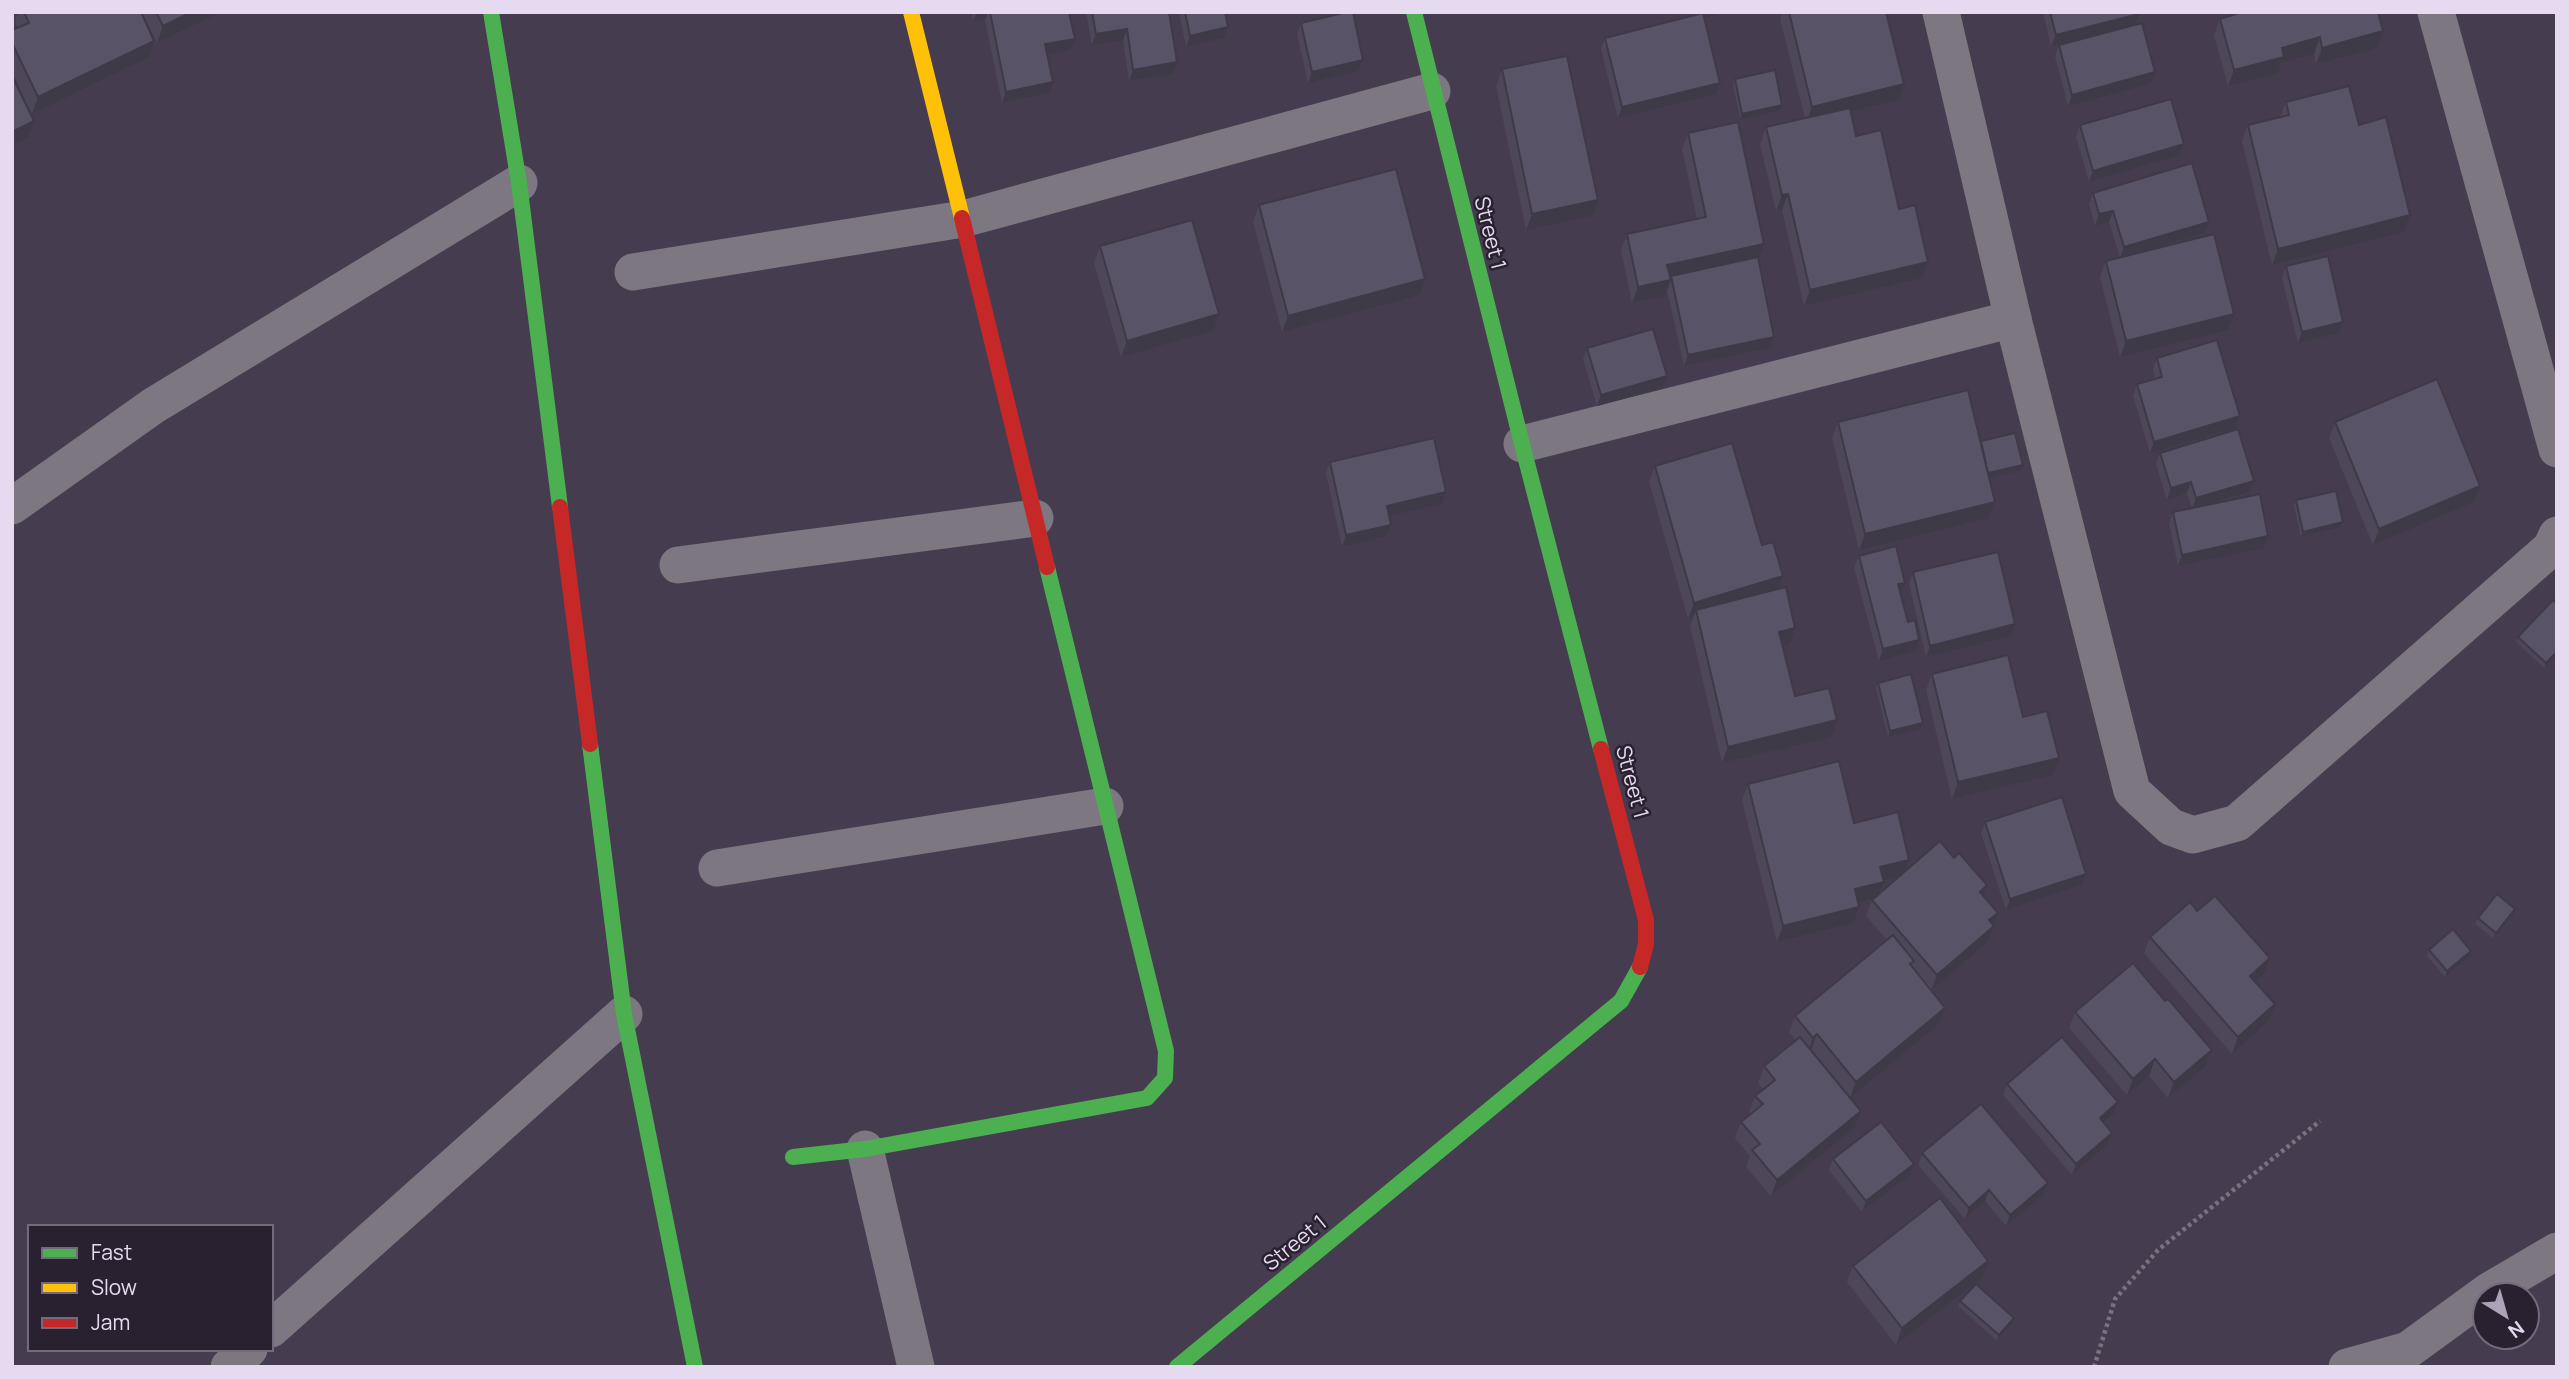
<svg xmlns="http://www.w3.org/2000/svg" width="2569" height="1379" font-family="Manrope,sans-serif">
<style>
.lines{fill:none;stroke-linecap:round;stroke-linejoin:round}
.path{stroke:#7a737f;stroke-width:4.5;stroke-dasharray:3.5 3.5;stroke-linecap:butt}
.street{stroke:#7c7780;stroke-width:37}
.fast{stroke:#4caf50;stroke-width:16}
.slow{stroke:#ffc107;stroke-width:16}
.jam{stroke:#c62828;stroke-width:16}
.wall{fill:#4d4759;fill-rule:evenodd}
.shaded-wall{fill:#3e3a48}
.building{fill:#595367;stroke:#3e3a48;stroke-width:2}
.labels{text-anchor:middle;stroke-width:5;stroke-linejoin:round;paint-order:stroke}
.street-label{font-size:21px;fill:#e5daf0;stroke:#292030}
</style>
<rect width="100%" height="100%" fill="#463c4f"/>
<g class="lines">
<polyline class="path" points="2094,1367 2115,1299 2158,1250 2320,1121"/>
<g class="street">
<polyline points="1941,12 2013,319 2132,791 2171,827 2193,835 2237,823 2551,548 2557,535"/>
<polyline points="2436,12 2557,449"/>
<polyline points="633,272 963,219 1432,91"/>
<polyline points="1522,444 2013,319"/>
<polyline points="12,506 153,406 519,183"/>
<polyline points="678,565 1035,518"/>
<polyline points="717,868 1105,806"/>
<polyline points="865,1149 916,1367"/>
<polyline points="271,1329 624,1014"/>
<polyline points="229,1367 249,1349"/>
<polyline points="2347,1367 2408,1350 2489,1291 2557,1251"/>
</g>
<g class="fast">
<polyline points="491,12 519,183 560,507"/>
<polyline points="1414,12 1522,444 1601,749"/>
<polyline points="590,744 624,1014 695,1367"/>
<polyline points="793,1157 865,1149 1147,1098 1165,1078 1166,1051 1047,567"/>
<polyline points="1177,1367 1621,1001 1640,967"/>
</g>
<polyline class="slow" points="911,12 962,218"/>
<g class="jam">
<polyline points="962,218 1047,567"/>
<polyline points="560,507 590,744"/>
<polyline points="1601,749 1646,920 1646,944 1640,967"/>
</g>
</g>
<g class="wall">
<polygon points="18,12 141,12 149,57 32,114 12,72 12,30 18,28 15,22"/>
<polygon points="142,12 221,12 157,43"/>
<polygon points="971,12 1069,12 1070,50 1047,54 1049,93 1002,103 985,20 986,18 973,21"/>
<polygon points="1086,12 1169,12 1173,74 1129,81 1123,40 1092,45"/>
<polygon points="1179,12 1225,12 1228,27 1224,38 1186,47"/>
<polygon points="1703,12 1730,12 1704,18 1716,94 1618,118 1601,49 1605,38"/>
<polygon points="1783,12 1886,12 1898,100 1851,112 1856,136 1899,209 1922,278 1804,306 1782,210 1776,211 1760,144 1766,127 1805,118 1780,19"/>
<polygon points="2043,12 2139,12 2135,25 2155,72 2151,84 2068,106 2055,56 2059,45 2104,33 2051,46"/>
<polygon points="2232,12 2378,12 2377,48 2316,64 2314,54 2282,62 2278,73 2228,86 2214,35 2220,19 2233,15"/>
<polygon points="1301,23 1363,60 1359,71 1308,83 1297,34"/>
<polygon points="1502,69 1592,216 1526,230 1496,86"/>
<polygon points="1735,79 1782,105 1780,111 1740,119 1733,84"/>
<polygon points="2286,102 2359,125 2404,232 2272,265 2242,141 2248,125 2280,117"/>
<polygon points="2080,125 2184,144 2180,155 2089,182 2076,137"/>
<polygon points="1688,133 1758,259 1770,348 1684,366 1667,290 1665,296 1632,303 1621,250 1627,234 1697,219 1682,149"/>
<polygon points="2093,193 2209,222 2205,233 2132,255 2234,314 2228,330 2120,357 2100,277 2106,261 2120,258 2109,222 2095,226 2089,204"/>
<polygon points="1259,205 1425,279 1420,295 1282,332 1253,222"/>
<polygon points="1100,246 1213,331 1121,357 1094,263"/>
<polygon points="2286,266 2343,322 2339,333 2298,343 2282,278"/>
<polygon points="1587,348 1667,376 1663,388 1597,406 1583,359"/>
<polygon points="2157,358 2240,416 2236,428 2150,453 2133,396 2137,384 2155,379 2153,369"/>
<polygon points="1838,422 1981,441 2023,465 2020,471 1989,478 1995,502 1989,518 1859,550 1832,438"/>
<polygon points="2335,422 2474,502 2373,545 2329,438"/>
<polygon points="2160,453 2254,481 2249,492 2207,505 2264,548 2178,566 2169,523 2173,512 2192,508 2187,493 2167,500 2156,464"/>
<polygon points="1330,462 1442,504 1389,515 1391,525 1387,536 1342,547 1326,473"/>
<polygon points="1655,466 1762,545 1783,576 1778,589 1789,645 1782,646 1795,696 1831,737 1722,763 1690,626 1693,618 1688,619 1649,482"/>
<polygon points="2296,500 2341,527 2301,537 2294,506"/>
<polygon points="1859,556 1901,594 1915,651 1879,661 1854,568"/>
<polygon points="1913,572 2011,636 1926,657 1909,584"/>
<polygon points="2518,637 2557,655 2544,668 2516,642"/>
<polygon points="1932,674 2023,717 2053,775 1952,799 1926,690"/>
<polygon points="1878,683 1923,723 1921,729 1888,737 1876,688"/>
<path d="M1748,784l106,39 50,49 50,-14 33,27 -4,11 15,17 -10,29 -57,49 14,17 -6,16 -89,74 11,13 -6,16 -84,69 -25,-29 4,-11 -15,-18 6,-16 10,-8 -2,-2 6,-16 8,-7 -5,-6 6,-17 32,-25 -7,-9 6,-16 92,-76 -21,-24 6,-16 -14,3 -5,20 -76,19 -35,-142zM1898,877l-18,16 4,-12z"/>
<polygon points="1985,822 2086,874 2082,885 2006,910 1981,833"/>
<polygon points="2197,911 2270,958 2264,974 2255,982 2269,1021 2232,1054 2144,953 2150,937"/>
<polygon points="2513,915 2493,938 2475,924 2478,918"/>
<polygon points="2429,950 2469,957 2445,977 2427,956"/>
<polygon points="2165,1001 2212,1050 2206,1066 2168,1098 2149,1076 2127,1095 2069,1028 2075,1012"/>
<polygon points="2007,1084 2118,1102 2114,1114 2104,1123 2112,1133 2108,1144 2072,1175 2003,1095"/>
<polygon points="1922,1153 2048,1183 2044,1194 2006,1226 1985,1201 1965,1219 1918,1165"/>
<polygon points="1833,1159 1914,1164 1910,1175 1862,1212 1829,1170"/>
<polygon points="1853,1266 1982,1278 1896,1345 1847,1282"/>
<polygon points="1960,1301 2014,1318 2012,1324 1997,1341 1958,1306"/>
</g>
<g class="shaded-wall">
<polygon points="192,12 221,12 157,43 163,26"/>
<polygon points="977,12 988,12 986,18 973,21"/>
<polygon points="1706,12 1730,12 1704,18"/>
<polygon points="2139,14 2135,25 2051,46 2056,35"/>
<polygon points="1228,27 1224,38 1186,47 1190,36"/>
<polygon points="1127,29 1123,40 1092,45 1096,34"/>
<polygon points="2383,31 2377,48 2316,64 2322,48"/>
<polygon points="2320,37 2314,54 2282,62 2278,73 2228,86 2234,70 2282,48"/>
<polygon points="1075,39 1070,50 1041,55 1045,44"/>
<polygon points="154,41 149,57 32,114 38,97"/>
<polygon points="1363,60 1359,71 1308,83 1312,72"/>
<polygon points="1177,62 1173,74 1129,81 1133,70"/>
<polygon points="2155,72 2151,84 2068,106 2072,95"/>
<polygon points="1053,82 1049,93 1002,103 1006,92"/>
<polygon points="1720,83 1716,94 1618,118 1622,107"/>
<polygon points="1904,84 1898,100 1806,123 1812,107"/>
<polygon points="1782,105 1780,111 1740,119 1742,114"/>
<polygon points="34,121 28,137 12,145 12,132"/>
<polygon points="2184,144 2180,155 2089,182 2093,171"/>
<polygon points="1788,194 1782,210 1776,211 1782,195"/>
<polygon points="1598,200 1592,216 1526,230 1532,214"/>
<polygon points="2113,211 2109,222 2095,226 2099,214"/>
<polygon points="2410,215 2404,232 2272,265 2278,249"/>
<polygon points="2209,222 2205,233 2120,258 2124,247"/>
<polygon points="1764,244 1758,260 1669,279 1667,265"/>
<polygon points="1928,262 1922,278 1804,306 1810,290"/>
<polygon points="1425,279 1420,295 1282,332 1288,316"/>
<polygon points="1671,280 1665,296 1632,303 1638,287"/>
<polygon points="1219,314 1213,331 1121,357 1127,341"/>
<polygon points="2234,314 2228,330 2120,357 2126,341"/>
<polygon points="2343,322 2339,333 2298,343 2302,332"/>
<polygon points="1774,337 1770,348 1684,366 1688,355"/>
<polygon points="1667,376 1663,388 1597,406 1601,395"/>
<polygon points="2240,416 2236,428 2150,453 2154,442"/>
<polygon points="2023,465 2020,471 1985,479 1987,473"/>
<polygon points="2254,481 2249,492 2192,509 2196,498"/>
<polygon points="2191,482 2187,493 2167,500 2171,488"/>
<polygon points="2480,486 2474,502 2373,545 2379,529"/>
<polygon points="1446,492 1442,504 1383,517 1387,506"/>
<polygon points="1995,502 1989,518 1859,550 1865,534"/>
<polygon points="2343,522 2341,527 2301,537 2303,532"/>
<polygon points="1391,525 1387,536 1342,547 1346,535"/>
<polygon points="2268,536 2264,548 2178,566 2182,555"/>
<polygon points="1783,576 1777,592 1696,610 1693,618 1688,619 1694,603"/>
<polygon points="1905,583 1901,594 1898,584"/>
<polygon points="2015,624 2011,636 1926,657 1930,646"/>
<polygon points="1795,628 1789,645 1773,648 1779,632"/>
<polygon points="1919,640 1915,651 1879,661 1883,649"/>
<polygon points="2557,652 2557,655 2544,668 2546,663"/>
<polygon points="1837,720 1831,737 1722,763 1728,747"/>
<polygon points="1923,723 1921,729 1888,737 1890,731"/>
<polygon points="2059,758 2053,775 1952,799 1958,782"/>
<polygon points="1909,860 1903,876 1874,883 1880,867"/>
<polygon points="2086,874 2082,885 2006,910 2010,899"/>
<polygon points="1884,882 1878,898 1849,905 1855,889"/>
<polygon points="1987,885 1981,901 1980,892"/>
<polygon points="1859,907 1853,923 1777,942 1783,926"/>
<polygon points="2515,909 2513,915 2493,938 2496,933"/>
<polygon points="1998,913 1988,942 1931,991 1937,975 1989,920"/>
<polygon points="2471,951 2469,957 2445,977 2447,971"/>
<polygon points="2270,958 2264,974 2244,992 2250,976"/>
<polygon points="2275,1004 2269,1021 2232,1054 2238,1037"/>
<polygon points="1945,1008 1939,1024 1850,1098 1856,1082"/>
<polygon points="1817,1034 1811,1050 1807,1054 1813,1038"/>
<polygon points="2212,1050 2206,1066 2168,1098 2174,1082"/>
<polygon points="2155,1059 2149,1076 2127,1095 2133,1079"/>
<polygon points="2118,1102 2114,1114 2096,1129 2100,1118"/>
<polygon points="1861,1111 1855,1127 1771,1196 1777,1180"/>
<polygon points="2112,1133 2108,1144 2072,1175 2076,1164"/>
<polygon points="1914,1164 1910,1175 1862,1212 1866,1201"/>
<polygon points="2048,1183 2044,1194 2006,1226 2010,1215"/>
<polygon points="1989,1190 1985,1201 1965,1219 1969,1208"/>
<polygon points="1988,1261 1982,1278 1896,1345 1902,1328"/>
<polygon points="2014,1318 2012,1324 1997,1341 1999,1335"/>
</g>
<g class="building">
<polygon points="24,12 141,12 154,41 38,97 12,43 12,30 29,23"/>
<polygon points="156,12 192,12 163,26"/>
<polygon points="990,12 1069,12 1075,39 1045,44 1053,82 1006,92"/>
<polygon points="1092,12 1169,12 1177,62 1133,70 1127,29 1096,34"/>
<polygon points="1185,12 1225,12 1228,27 1190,36"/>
<polygon points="1347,12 1353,12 1363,60 1312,72 1301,23"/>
<polygon points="1789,12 1886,12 1904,84 1812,107"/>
<polygon points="2050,12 2139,12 2139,14 2056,35"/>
<polygon points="2242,12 2378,12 2383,31 2322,48 2320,37 2282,48 2284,57 2234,70 2220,19"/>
<polygon points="1703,13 1720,83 1622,107 1605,38"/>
<polygon points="2142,23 2155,72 2072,95 2059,45"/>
<polygon points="1567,56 1598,200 1532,214 1502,69"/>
<polygon points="1775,70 1782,105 1742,114 1735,79"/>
<polygon points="12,76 34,121 12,132"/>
<polygon points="2349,86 2359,125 2386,117 2410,215 2278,249 2248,125 2289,115 2286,102"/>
<polygon points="2171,99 2184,144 2093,171 2080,125"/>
<polygon points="1850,108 1856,136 1881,130 1899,209 1915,205 1928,262 1810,290 1788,194 1782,195 1766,127"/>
<polygon points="1738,122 1764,244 1667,265 1671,280 1638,287 1627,234 1706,217 1688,133"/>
<polygon points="2192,163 2209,222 2124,247 2113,211 2099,214 2093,193"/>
<polygon points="1396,169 1425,279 1288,316 1259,205"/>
<polygon points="1192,220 1219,314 1127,341 1100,246"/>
<polygon points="2214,234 2234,314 2126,341 2106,261"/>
<polygon points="2328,256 2343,322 2302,332 2286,266"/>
<polygon points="1758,257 1774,337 1688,355 1671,276"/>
<polygon points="1653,329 1667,376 1601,395 1587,348"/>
<polygon points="2217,340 2240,416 2154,442 2137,384 2162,377 2157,358"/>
<polygon points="2437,379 2480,486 2379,529 2335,422"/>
<polygon points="1968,390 1995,502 1865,534 1838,422"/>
<polygon points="2238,429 2254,481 2196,498 2191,482 2171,488 2160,453"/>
<polygon points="2015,433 2023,465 1988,473 1981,441"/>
<polygon points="1434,438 1446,492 1387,506 1391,525 1346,535 1330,462"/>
<polygon points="1732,443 1762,545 1773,542 1783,576 1694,603 1655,466"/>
<polygon points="2336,491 2343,522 2303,532 2296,500"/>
<polygon points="2260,494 2268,536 2182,555 2173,512"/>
<polygon points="1896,546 1905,583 1898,584 1908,622 1915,620 1919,640 1883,649 1859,556"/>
<polygon points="1998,552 2015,624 1930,646 1913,572"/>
<polygon points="1786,587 1795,628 1779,632 1795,696 1829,688 1837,720 1728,747 1696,610"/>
<polygon points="2553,600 2557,604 2557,652 2546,663 2518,637"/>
<polygon points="2008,655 2023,717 2047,711 2059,758 1958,782 1932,674"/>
<polygon points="1911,674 1923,723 1890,731 1878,683"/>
<polygon points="1839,761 1854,823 1898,812 1909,860 1880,867 1884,882 1855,889 1859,907 1783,926 1748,784"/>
<polygon points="2062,797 2086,874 2010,899 1985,822"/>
<polygon points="1940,841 1954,858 1959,853 1987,885 1980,892 1998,913 1989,920 1994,926 1937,975 1872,900"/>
<polygon points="2497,894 2515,909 2496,933 2478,918"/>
<polygon points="2215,896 2270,958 2250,976 2275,1004 2238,1037 2150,937 2190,902 2197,911"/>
<polygon points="2453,929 2471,951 2447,971 2429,950"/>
<polygon points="1893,935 1914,961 1910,964 1945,1008 1856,1082 1817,1034 1813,1038 1795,1016"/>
<polygon points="2133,963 2165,1001 2168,999 2212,1050 2174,1082 2155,1059 2133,1079 2075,1012"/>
<polygon points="1800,1037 1861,1111 1777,1180 1752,1150 1760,1144 1741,1122 1763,1104 1755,1096 1775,1080 1764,1066"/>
<polygon points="2062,1037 2118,1102 2100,1118 2112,1133 2076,1164 2007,1084"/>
<polygon points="1981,1104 2048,1183 2010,1215 1989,1190 1969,1208 1922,1153"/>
<polygon points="1881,1122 1914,1164 1866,1201 1833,1159"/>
<polygon points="1940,1198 1988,1261 1902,1328 1853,1266"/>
<polygon points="1976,1284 2014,1318 1999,1335 1960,1301"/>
</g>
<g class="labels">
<g class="street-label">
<text transform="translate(1490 233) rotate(76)" y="7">Street 1</text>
<text transform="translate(1632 782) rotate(75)" y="7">Street 1</text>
<text transform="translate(1295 1243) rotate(-39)" y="7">Street 1</text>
</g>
</g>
<rect width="2569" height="1379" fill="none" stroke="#e5daf0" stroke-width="28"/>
<rect x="28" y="1225" width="245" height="126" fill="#292030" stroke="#746a7d" stroke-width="2"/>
<rect x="42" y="1248" width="35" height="10" fill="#4caf50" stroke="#746a7d" stroke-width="2"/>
<text x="91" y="1260" font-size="21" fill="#e5daf0">Fast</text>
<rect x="42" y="1283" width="35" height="10" fill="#ffc107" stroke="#746a7d" stroke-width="2"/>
<text x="91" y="1295" font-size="21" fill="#e5daf0">Slow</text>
<rect x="42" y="1318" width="35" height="10" fill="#c62828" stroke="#746a7d" stroke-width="2"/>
<text x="91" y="1330" font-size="21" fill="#e5daf0">Jam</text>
<g transform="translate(2506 1316) rotate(143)"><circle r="33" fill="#292030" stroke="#746a7d" stroke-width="2"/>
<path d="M0-5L12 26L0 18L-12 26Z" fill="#ada3b8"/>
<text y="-10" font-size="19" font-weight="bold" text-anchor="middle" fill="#e5daf0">N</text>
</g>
</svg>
